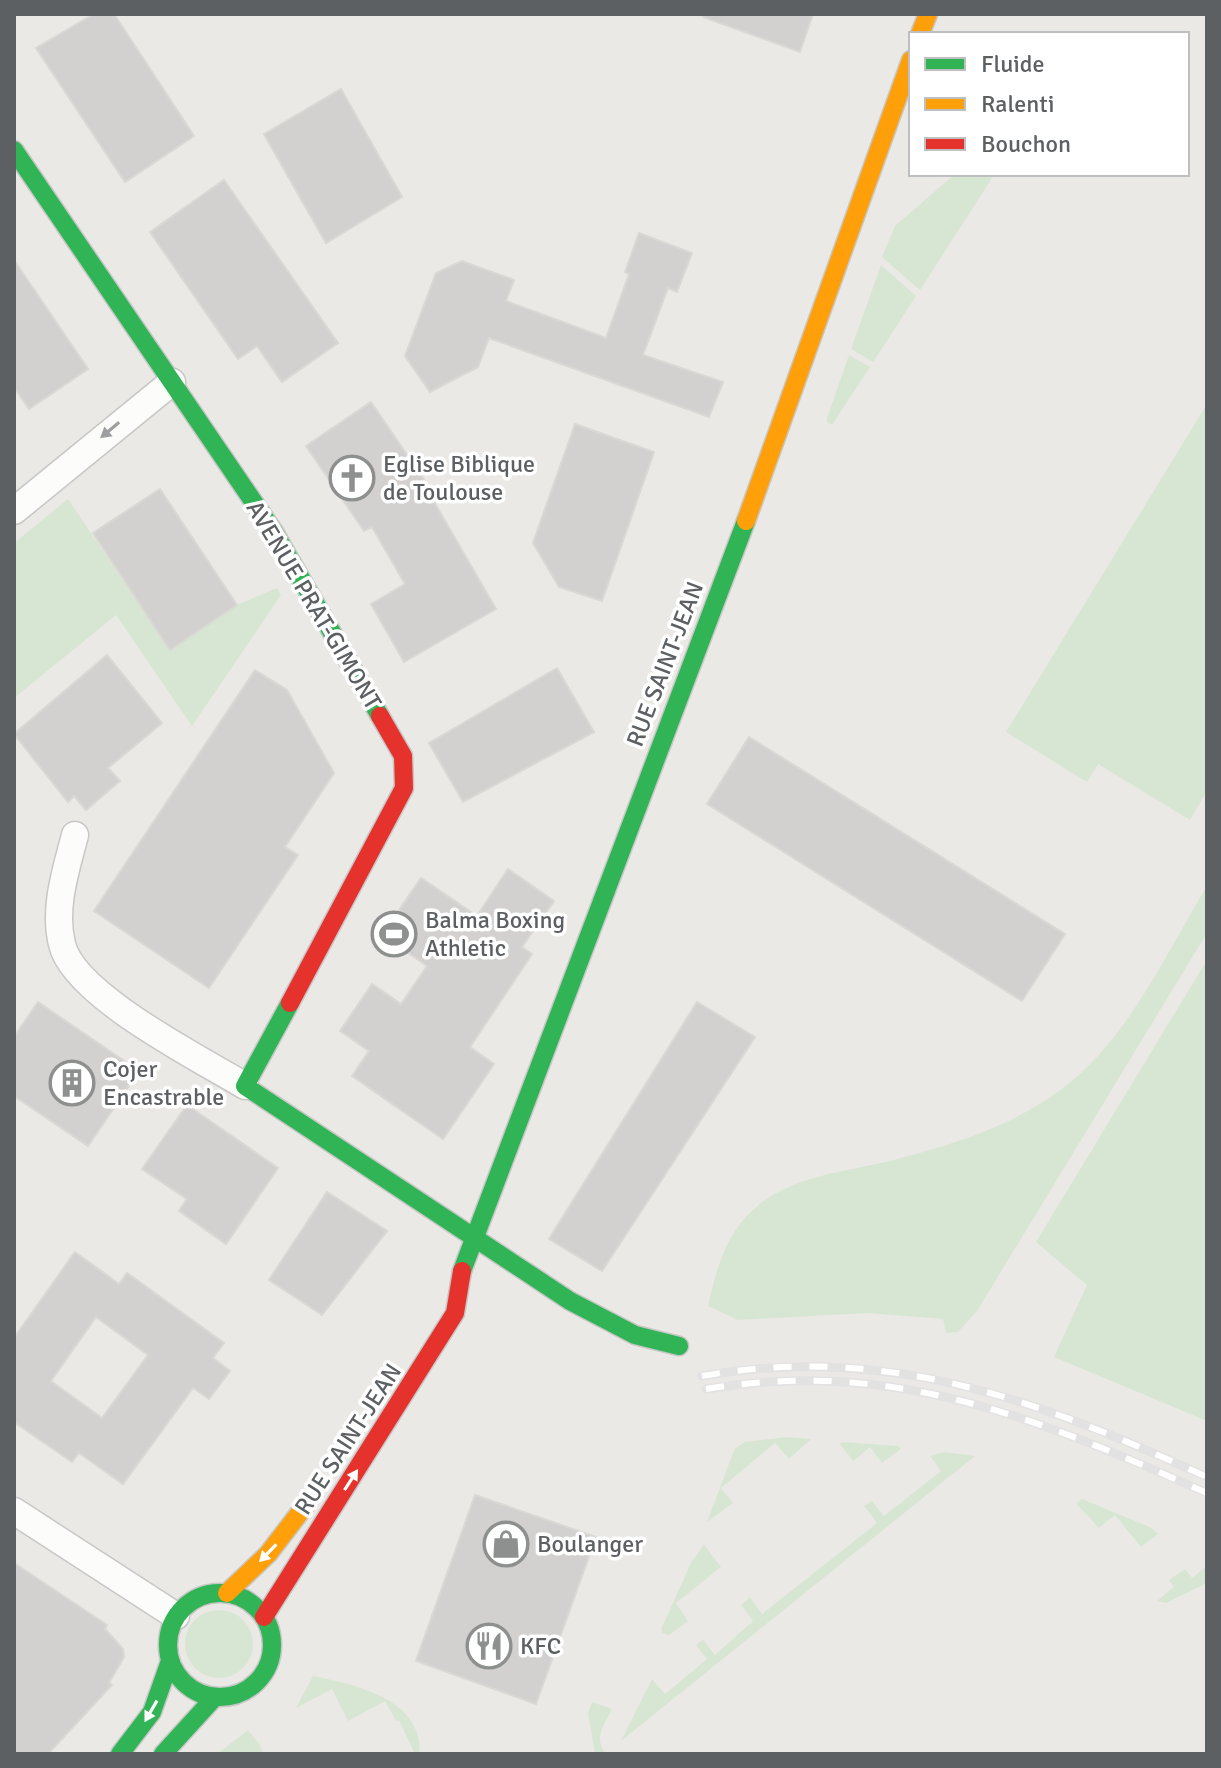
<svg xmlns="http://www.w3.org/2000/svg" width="1221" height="1768" font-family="Signika,sans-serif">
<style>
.green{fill:#d7e6d2}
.building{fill:#d3d1cf;stroke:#dad8d4;stroke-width:2;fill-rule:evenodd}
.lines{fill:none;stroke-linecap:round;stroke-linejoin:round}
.street-casing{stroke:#c7c7c6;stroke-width:29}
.fast-casing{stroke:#c6c7c6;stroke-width:21}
.slow-casing{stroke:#c6c7c6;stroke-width:21}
.jam-casing{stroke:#c6c7c6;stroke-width:21}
.street{stroke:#fcfcfb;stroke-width:26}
.fast{stroke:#30b455;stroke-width:18}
.slow{stroke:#ff9f0a;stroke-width:18}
.jam{stroke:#e5322d;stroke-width:18}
.rail-casing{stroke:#e2e2e2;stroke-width:9}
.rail{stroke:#fff;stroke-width:6;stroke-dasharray:18;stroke-linecap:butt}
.oneway{fill:#9c9ea0}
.oneway2{fill:#fff}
.labels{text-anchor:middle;stroke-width:7;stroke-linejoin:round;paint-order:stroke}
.poi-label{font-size:24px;fill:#5c6063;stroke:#fff;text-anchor:start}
.street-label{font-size:24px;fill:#5c6063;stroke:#fff}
</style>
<rect width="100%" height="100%" fill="#ebe9e5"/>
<g class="green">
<polygon points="955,174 991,174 992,178 920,290 882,257 895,226"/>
<polygon points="881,265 916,296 873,362 851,349"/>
<polygon points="849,355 870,367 832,425 826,421"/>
<polygon points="1207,404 1207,791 1190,820 1098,764 1087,782 1006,732"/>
<polygon points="68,499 170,650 237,605 277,588 281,595 192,726 116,615 14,698 14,543"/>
<path d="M1207,886v47l-230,378 -19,21 -12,1 -3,-14 -76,-6 -129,7 -30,-14c8,-35 17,-72 46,-97 36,-33 90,-37 136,-48 61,-16 122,-34 173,-73 65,-49 102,-133 144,-202z"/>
<polygon points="1207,960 1207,1421 1054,1357 1087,1285 1036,1242"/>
<polygon points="787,1437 811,1439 789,1459 775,1443 721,1488 733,1503 707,1522 735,1448 745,1442"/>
<polygon points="843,1442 898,1446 901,1449 882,1463 870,1447 853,1461 840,1444"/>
<polygon points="944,1452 975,1456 621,1741 652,1679 665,1694 707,1659 696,1645 703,1640 715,1655 753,1621 741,1605 750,1597 762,1614 877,1523 864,1506 872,1501 884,1516 941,1471 930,1456"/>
<polygon points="1082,1499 1152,1528 1158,1534 1141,1547 1115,1515 1099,1528 1076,1503"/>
<polygon points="704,1545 721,1567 676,1603 688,1621 669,1635 662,1633 662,1627 692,1561"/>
<polygon points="1207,1566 1207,1583 1166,1603 1157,1601 1174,1587 1169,1580 1185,1569 1192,1578"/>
<circle cx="219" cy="1644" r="34"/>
<path d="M313,1676c44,9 109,23 107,78h-5l-16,-34 -3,1 -11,-20 -37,20 -16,-32 -36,19z"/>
<path d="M592,1702l20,7c-8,17 -19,28 -6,45h-11l-7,-41z"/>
<polygon points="248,1730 260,1745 263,1754 217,1754"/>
</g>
<g class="building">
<polygon points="94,14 114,14 194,136 125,182 36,48"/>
<polygon points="704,14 813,14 800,52 703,17"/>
<polygon points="341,89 402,197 326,243 264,134"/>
<polygon points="224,180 338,343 282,382 257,346 238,359 150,232"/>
<polygon points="639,233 692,253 677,292 668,288 643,355 723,382 709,417 489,338 478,367 430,392 405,356 436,273 462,261 514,280 506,301 606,338 629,274 625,272"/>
<polygon points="14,260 88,369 29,409 14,387"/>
<polygon points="371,402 433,493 430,495 496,609 404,662 371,604 405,584 372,527 364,531 306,446"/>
<polygon points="575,424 654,452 602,601 559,587 533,543"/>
<polygon points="160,489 237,605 170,650 93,533"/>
<polygon points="107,655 162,723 108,768 120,781 86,810 74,796 68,802 14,734"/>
<polygon points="557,668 594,732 463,802 429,743"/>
<polygon points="255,670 287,690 334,773 285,847 298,855 209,988 94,911"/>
<polygon points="749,737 1065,934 1022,1001 707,804"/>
<polygon points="508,869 554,901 522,947 532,954 470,1047 494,1064 443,1139 352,1076 369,1051 340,1031 372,984 401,1004 427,966 382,935 421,878 477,916"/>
<polygon points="38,1002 139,1071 88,1146 14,1096 14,1037"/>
<polygon points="697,1002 755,1037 602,1271 549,1239"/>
<polygon points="187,1105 278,1168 226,1244 179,1211 187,1199 142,1169"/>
<polygon points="327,1192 387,1231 322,1315 269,1280"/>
<path d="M75,1252l44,32 8,-11 97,70 -11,15 17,13 -21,28 -16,-11 -70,96 -44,-31 -7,9 -58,-40v-84zM96,1317l52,38 -46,63 -51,-37z"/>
<polygon points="475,1495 596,1537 536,1704 416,1661"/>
<polygon points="14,1563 107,1625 105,1629 123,1649 124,1657 109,1683 112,1685 48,1754 14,1754"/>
</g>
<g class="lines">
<g class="street-casing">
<g id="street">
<polyline points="14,511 172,382"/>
<path d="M75,835c-9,35 -22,73 -13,109 11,51 139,115 183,142"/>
<polyline points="14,1511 176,1616"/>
</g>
</g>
<g class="fast-casing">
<g id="fast">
<polyline points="14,150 274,532 380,716"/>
<polyline points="290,1003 245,1086 570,1301 635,1335 679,1346"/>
<polyline points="462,1271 746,521"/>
<circle cx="220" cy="1645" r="52"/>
<polyline points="120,1754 152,1712 170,1661"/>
<polyline points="163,1754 215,1697"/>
</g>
</g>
<g class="slow-casing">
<g id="slow">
<polyline points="920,34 928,14"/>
<polyline points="746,521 911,60"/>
<polyline points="227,1593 268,1554 308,1502"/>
</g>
</g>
<g class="jam-casing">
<g id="jam">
<polyline points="290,1003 404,788 403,756 380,716"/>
<polyline points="264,1617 455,1313 462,1271"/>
</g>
</g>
<use href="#street" class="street"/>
<use href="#fast" class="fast"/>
<use href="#slow" class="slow"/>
<use href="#jam" class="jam"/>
<g class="rail-casing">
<g id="rail">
<path d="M702,1376c187,-33 338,25 505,101"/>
<path d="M706,1389c189,-31 333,30 501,104"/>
</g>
</g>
<use href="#rail" class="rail"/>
</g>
<defs><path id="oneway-solid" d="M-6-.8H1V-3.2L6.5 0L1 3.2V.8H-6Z" transform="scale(2)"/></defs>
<use class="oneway" href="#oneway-solid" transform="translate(110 430) rotate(140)"/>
<g class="oneway2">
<use href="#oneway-solid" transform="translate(351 1480) rotate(-57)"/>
<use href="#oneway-solid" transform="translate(268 1553) rotate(134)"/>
<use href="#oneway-solid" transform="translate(151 1711) rotate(120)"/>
</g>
<defs>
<g id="church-ring" transform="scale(2.3)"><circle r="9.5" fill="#fff" stroke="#8e9090" stroke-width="1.5"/><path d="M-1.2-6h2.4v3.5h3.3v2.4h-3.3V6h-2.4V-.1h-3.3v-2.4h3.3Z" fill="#8e9090"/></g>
<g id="stadium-ring" transform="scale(2.3)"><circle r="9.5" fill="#fff" stroke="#8e9090" stroke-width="1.5"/><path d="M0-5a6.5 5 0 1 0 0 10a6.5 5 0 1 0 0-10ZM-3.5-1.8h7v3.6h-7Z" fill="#8e9090"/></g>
<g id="building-ring" transform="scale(2.3)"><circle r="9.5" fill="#fff" stroke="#8e9090" stroke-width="1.5"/><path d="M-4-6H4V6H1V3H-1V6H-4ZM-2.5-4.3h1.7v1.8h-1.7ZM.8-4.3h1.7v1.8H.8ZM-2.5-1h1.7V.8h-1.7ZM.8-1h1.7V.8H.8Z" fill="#8e9090"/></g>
<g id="shop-ring" transform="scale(2.3)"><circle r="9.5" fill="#fff" stroke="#8e9090" stroke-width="1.5"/><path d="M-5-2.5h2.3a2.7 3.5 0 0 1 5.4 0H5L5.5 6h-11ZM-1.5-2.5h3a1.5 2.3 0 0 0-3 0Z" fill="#8e9090"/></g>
<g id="restaurant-ring" transform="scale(2.3)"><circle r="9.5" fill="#fff" stroke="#8e9090" stroke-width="1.5"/><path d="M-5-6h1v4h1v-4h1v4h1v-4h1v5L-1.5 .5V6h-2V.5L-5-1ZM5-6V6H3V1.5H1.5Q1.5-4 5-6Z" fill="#8e9090"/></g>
</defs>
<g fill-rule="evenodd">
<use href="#church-ring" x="352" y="478"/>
<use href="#stadium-ring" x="394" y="934"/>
<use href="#building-ring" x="72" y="1083"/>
<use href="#shop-ring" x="506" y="1544"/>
<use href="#restaurant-ring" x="489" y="1646"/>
</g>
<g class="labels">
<g class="poi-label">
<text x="383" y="472">Eglise Biblique<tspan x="383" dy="28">de Toulouse</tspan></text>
<text x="425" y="928">Balma Boxing<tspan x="425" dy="28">Athletic</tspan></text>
<text x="103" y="1077">Cojer<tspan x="103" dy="28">Encastrable</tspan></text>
<text x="537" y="1552">Boulanger</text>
<text x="520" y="1654">KFC</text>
</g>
<g class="street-label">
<text transform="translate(314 605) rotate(59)" y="8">AVENUE PRAT-GIMONT</text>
<text transform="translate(665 664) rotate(-69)" y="8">RUE SAINT-JEAN</text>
<text transform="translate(348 1439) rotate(-57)" y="8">RUE SAINT-JEAN</text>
</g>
</g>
<rect width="1221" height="1768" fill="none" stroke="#5c6063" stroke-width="32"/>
<rect x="909" y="32" width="280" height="144" fill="#ffffff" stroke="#bebfc1" stroke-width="2"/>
<rect x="925" y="58" width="40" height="12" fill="#30b455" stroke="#bebfc1" stroke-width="2"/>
<text x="981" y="72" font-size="24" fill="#5c6063">Fluide</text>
<rect x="925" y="98" width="40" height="12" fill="#ff9f0a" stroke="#bebfc1" stroke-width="2"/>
<text x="981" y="112" font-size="24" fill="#5c6063">Ralenti</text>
<rect x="925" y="138" width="40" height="12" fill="#e5322d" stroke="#bebfc1" stroke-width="2"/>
<text x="981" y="152" font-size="24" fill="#5c6063">Bouchon</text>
</svg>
